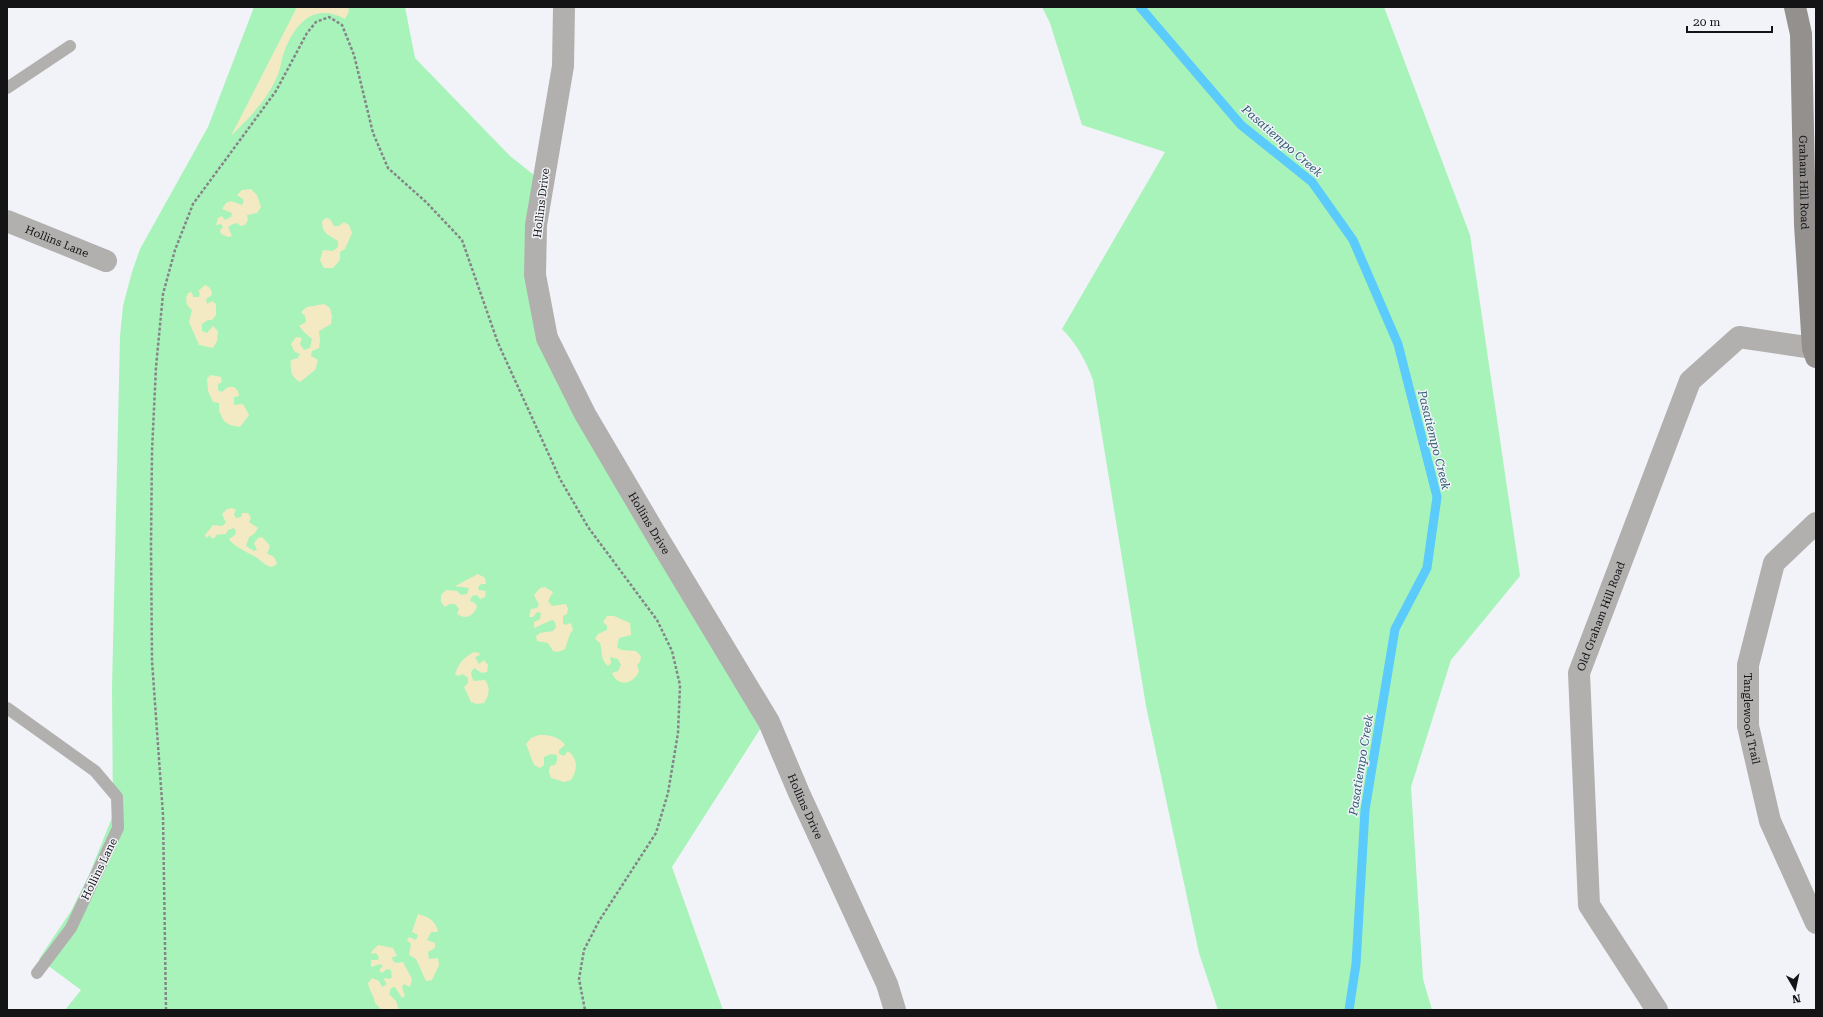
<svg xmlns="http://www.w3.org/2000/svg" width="1823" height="1017" font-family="'Roboto Serif',serif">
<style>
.green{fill:#a8f3ba}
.sand{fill:#f3eac4}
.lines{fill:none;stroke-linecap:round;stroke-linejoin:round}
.stream{stroke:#5acbfa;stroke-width:9}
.path{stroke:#848588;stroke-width:2.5;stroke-dasharray:3 2;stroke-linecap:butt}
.lane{stroke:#b2b0af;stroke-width:12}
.street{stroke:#b2b0af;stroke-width:22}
.secondary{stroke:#93908e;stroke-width:22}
.labels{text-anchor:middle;stroke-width:3;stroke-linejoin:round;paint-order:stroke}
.street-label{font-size:11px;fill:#141416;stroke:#f1f3f8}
.water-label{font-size:12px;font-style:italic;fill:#2f5d71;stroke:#f1f3f8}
</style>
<rect width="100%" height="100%" fill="#f1f3f8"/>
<g class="green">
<polygon points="254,7 405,7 415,58 510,156 539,179 533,303 764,723 672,867 723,1010 65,1010 81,990 39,959 71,911 89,875 113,815 112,688 120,336 123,306 132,272 140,249 208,127"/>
<path d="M1042,7h342l86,228 50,341 -69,84 -40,127 12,192 9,31h-214l-19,-57 -53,-247 -53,-326c-7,-19 -16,-36 -31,-51l103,-177 -83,-27 -32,-102z"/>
</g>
<g class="sand">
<path d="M297,7h51l1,4 -4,8c-33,-18 -52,7 -62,36 -2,8 -3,16 -7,24 -10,22 -28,40 -45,57z"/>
<polygon points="251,189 257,195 261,207 257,213 247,215 248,220 245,225 240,226 238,223 233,224 228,227 232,236 228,237 221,234 220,230 223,227 221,224 216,225 218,218 222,216 225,220 231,217 232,213 222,209 226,203 231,201 242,205 244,200 237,195 242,190"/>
<path d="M326,218l4,1 4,7h5l5,-4 5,3 3,8 -7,16 -5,3v8l-7,8h-9l-4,-8 3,-10 10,1 5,-4v-6c-9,-6 -16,-7 -16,-20z"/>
<path d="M205,285c5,2 7,5 7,10l-6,4 1,5 5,-3 4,3v11l-4,5h-4l-6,4v7l5,2 6,-7 5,5 -1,10 -4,7 -14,-3 -10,-23 3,-12 -5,-5 -1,-7 2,-5 4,-1 1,5h6l1,-4 -2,-2z"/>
<path d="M324,304l6,4 2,9 -1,7 -12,7 1,10 -1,7 -7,3 -1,5 7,4 -3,10 -15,12c-9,-5 -10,-12 -9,-22l7,-2 2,-4 -6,-3 -3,-7 5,-7 6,1 -2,6 4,6 6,-2 2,-9 -8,-7 -5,-6 7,-4 -1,-6 -4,-4 6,-5z"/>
<polygon points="211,375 221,377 222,382 218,384 218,390 222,392 228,387 234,387 238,391 239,396 234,397 234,405 243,404 249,415 240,427 230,425 224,421 219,411 219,403 213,402 208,391 207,378"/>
<path d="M232,508l4,2 -2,4 2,4 5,-1 1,-4h6l3,5 -2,4 9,6 -4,6 -5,3 -3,9 8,5 3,-1 -3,-7 4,-5 4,-1 8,9 -3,8c6,1 9,4 10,10l-5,3c-9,-2 -12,-9 -20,-12 -8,-4 -15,-8 -22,-14l-1,-2 6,-4 1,-4 -2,-3 -6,2 -2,4 -10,1 -1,3h-4l-1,-3 -4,3 -1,-3 8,-10 9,1 4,-3 -4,-9 5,-5z"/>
<path d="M478,574l7,4 1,6h-5l-3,3 1,3 7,1 -1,6 -5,2 -3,-4 -5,1 -2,5 5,2 2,4c-4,9 -11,13 -20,7l2,-5 -4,-5h-5l-5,3 -4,-5v-7l5,-5 11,1 4,4 6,-1 2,-6 -14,-2z"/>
<polygon points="545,587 553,592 548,601 552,606 566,604 568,609 567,614 563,616 563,623 565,625 571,623 573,630 570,634 565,649 558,652 553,651 548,643 537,641 536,636 540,633 553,631 556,627 555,622 552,620 534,628 534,622 540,619 541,613 537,612 533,617 529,617 531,609 537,608 539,605 534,595 540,588"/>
<path d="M607,616h7l16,7 1,12 -12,3 -2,9 4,3 15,1 5,5 -1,6 -3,3 2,6c-5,13 -21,17 -27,2l6,-2 3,-6 -3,-6 -8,-2 1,6 -3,3c-8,-7 -5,-13 -8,-23l-5,-4 3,-5 9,-4v-4l-4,-4z"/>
<path d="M474,652l5,1 1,2 -5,2 4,7 5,-4 4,5 -1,7 -5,1 -8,-5 -3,4 1,6 2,3 11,-1c6,8 4,15 -1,23l-7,1 -6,-2 -7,-15 4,-4v-5l-5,-4 -5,2 -3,-2c4,-11 9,-17 19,-22z"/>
<path d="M539,735c10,0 20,1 26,10l-6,5v4l5,2 4,-5c10,8 10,18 3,29l-7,2 -13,-4 -2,-6 1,-6 5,-1 2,-4v-6l-6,-1 -7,3v8l-4,3 -6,-3 -8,-21 5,-6z"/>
<path d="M418,914c11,3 18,7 20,18h-7l-4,8 8,3v5l-7,4 1,7 9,-1 1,7 -7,15 -6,1 -10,-22 -7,-4 2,-11 -4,-4 2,-3 7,3 2,-5 -6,-3z"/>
<path d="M378,945l15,3 4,8 -5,1 1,4 3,2 7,-1 9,17 -2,8 -6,-3 -2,3 3,9 -3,2 -7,-11 -4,1 -2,6 7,7 3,9h-17l-7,-7c-1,-8 -6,-12 -7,-20l4,-5 7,3 3,6 5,-3 -3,-4 1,-2 5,1 2,-2 -1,-7 -4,-1 -5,4 -3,-3 4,-4 -3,-2 -9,3v-7h7l1,-3 -3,-4 -5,1 1,-3z"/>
</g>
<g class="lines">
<polyline class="stream" points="1140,7 1241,125 1312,182 1353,240 1398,344 1437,497 1427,568 1395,629 1365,810 1356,964 1349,1010"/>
<polyline class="path" points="166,1010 163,815 152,661 151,545 152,451 156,367 163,294 175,250 193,204 276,91 307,33 316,22 329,17 342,25 354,55 373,133 388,168 426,202 462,240 498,343 560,479 588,527 657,620 672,651 680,685 678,733 668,793 656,833 599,921 584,950 579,979 585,1010"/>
<g class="lane">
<polyline points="7,88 70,46"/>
<polyline points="7,708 95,771 117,797 118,828 71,928 37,973"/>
</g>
<g class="street">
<path id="s1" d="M564,7l-1,59 -27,159 -1,50 12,63 38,76 70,119 114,189 30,71 88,191 8,26"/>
<path id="s2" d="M7,221l99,40"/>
<path id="s3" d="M1816,523l-42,40 -26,102v61l22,95 46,102"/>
<path id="s4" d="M1657,1010l-68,-105 -10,-232 111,-292 49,-44 74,11"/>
</g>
<path class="secondary" id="s5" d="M1795,7l6,27 4,191 8,123 3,9"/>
</g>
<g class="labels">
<g class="street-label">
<text dy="4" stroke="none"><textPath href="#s5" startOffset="176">Graham Hill Road</textPath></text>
<text transform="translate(541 203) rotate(-83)" y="4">Hollins Drive</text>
<text dy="4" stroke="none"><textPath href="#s2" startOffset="54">Hollins Lane</textPath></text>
<text dy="4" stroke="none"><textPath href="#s1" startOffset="546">Hollins Drive</textPath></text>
<text dy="4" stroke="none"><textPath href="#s4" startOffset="418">Old Graham Hill Road</textPath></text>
<text dy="4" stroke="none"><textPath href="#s3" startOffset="217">Tanglewood Trail</textPath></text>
<text dy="4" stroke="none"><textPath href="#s1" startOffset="870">Hollins Drive</textPath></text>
<text transform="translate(99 869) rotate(-64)" y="4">Hollins Lane</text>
</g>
<g class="water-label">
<text transform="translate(1282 141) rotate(41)" y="4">Pasatiempo Creek</text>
<text transform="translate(1434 440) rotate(76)" y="4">Pasatiempo Creek</text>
<text transform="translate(1361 765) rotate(-81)" y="4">Pasatiempo Creek</text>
</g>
</g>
<rect width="1823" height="1017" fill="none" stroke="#141416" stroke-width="16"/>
<g transform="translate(1795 989) rotate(171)" stroke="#f1f3f8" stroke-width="3" paint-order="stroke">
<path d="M0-3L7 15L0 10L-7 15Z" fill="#141416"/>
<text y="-6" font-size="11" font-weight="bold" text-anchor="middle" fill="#141416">N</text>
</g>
<path d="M1687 26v6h85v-6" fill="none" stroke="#141416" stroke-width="2"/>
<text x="1693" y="26" font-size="12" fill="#141416" stroke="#f1f3f8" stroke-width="3" paint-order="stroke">20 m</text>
</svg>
